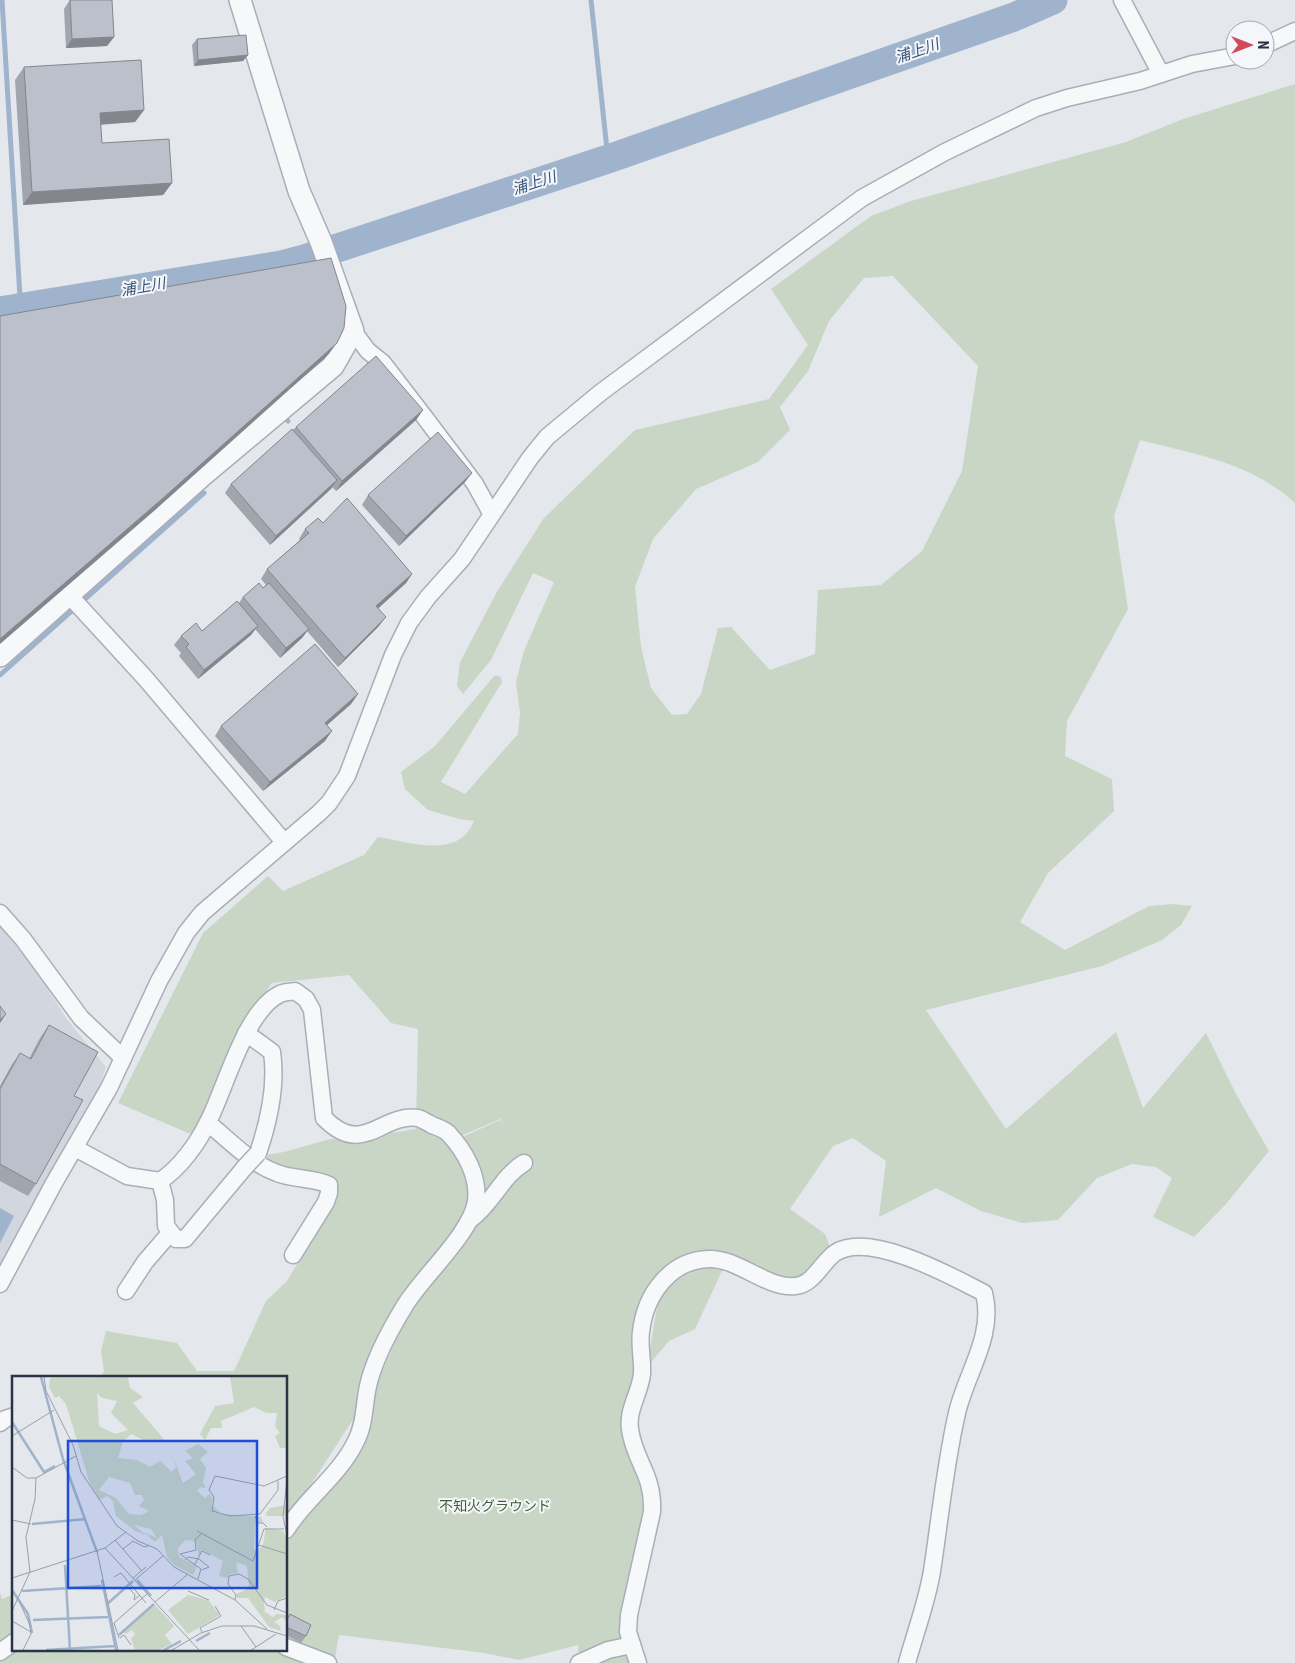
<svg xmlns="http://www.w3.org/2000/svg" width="1295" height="1663" font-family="'Roboto Condensed','Noto Sans JP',sans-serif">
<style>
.built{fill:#d2d6de}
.green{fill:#c9d6c5;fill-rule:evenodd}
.water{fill:#9fb4cc}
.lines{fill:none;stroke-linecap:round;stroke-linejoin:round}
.stream{stroke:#9fb4cc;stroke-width:5}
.river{stroke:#9fb4cc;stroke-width:29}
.minor-casing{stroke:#a9aeb7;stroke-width:19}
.tertiary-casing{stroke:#a9aeb7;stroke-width:24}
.minor{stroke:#f7f8fa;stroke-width:16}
.tertiary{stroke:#f7f8fa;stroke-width:21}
.minor-bridge-casing{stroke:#a9aeb7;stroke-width:19;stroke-linecap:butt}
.minor-bridge{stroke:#f7f8fa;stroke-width:16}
.wall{fill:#a1a5ae}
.shaded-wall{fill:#83868d}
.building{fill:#bbc0ca;stroke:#83868d}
.labels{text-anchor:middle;stroke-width:4;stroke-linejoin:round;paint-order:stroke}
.park-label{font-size:14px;fill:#3f6138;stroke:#f4f6f9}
.water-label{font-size:15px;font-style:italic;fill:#34527a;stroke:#f4f6f9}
.inset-river{fill:none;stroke:#9fb4cc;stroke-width:2.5}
.inset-road{fill:none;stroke:#9a9fa9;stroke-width:1}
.view{fill:#1d4ed8;fill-opacity:0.15;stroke:#1d4ed8;stroke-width:2.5}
.inset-edge{fill:none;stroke:#2b3445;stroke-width:2.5}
</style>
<rect width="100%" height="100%" fill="#e4e7ec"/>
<polygon class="built" points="0,926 37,972 66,1018 106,1067 99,1088 66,1143 0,1271"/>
<path class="green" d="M1295,84v419c-43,-40 -100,-49 -155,-63l-26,76 14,93 -61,112 -2,35 47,23 2,32 -66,62 -28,49 45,28 84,-44 24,-2 19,2 -11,19 -19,15 -60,26 -176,44 80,119 110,-97 27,76 63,-75 31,63 32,55 -43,53 -32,33 -41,-20 19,-39 -16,-11 -24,-3 -35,14 -39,42 -36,3 -41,-12 -45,-23 -57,29 7,-56 -33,-23 -20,8 -43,63 35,25 5,13 -31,31 -11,3 -60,-23 -33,71 -26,12 -22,26 16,-96 -39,143 24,92 -18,157h-51l-1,-18 -59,15 -35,-7 -145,-18 -5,28h-334v-70l2,6 12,-5v55h272v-109l9,-19 36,-39 78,-170 46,-56 23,-56 -18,-62 40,-18 9,13 -9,-14 -37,16 -11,8 18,35v21l-12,25 -41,56 -15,13 -38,74 -10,51 -68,105v-146h-185l3,-6 -3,-20 5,-20 71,12 20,28h37l32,-70 21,-20 34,-57 15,-39 -64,-21 -6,-9 18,-3 46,-13h24l62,-10 2,-100 -27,-6 -42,-48 -77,8 -35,50 -42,103 -77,-33 85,-170 65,-57 15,15 81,-36 14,-18c31,5 81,23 96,-16l-15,-2 -31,-9 -23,-21 -4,-17 34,-26 60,-71 6,2 1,5 -61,100 24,12 53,-60 2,-21 -4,-31 8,-31 30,-69 -21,-9 -42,87 -28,34 -6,-8 3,-24 38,-72 46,-72 91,-88 134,-31 39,-54 -37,-56 100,-73 40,-15 215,-59 57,-23zM893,276l85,90 -16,105 -40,80 -41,34 -63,5 -3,64 -45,16 -39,-43 -13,1 -17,66 -14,20 -15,1 -21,-27 -10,-41 -6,-60 18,-48 43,-50 62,-27 32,-32 -10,-23 28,-36 21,-50 35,-43z"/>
<polygon class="water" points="0,1208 14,1216 0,1243"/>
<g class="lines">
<g class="stream">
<polyline points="2,0 20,297"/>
<polyline points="591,0 608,159"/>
<polyline points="287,420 288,421"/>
<polyline points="0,675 204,493"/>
</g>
<polyline class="river" points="0,311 281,265 304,259 608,159 1014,17 1053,0"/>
<g class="minor-casing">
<g id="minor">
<polyline points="1122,0 1161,74"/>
<polyline points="1265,45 1295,31"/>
<polyline points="353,331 368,351 383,363 426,419 475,484 491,513"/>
<polyline points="69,595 146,679 284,842"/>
<polyline points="0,913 23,939 81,1018 123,1058"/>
<path d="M246,1033l26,19c5,34 -3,69 -14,101"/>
<path d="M208,1123c21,17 43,41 69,50 17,7 36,4 52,12v8l-3,9 -33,53"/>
<path d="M75,1148l52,28 33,5c20,-13 38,-38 48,-59 17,-32 37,-112 72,-128 4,-2 10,-2 15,-3l11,8 6,11 12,108c39,40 57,-5 94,0 4,1 10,5 14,7 5,2 12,4 16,8 17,18 31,43 28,68 -4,32 -56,78 -72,106 -14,23 -30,52 -36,79 -4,18 -3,38 -12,55 -16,34 -50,57 -70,89"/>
<polyline points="160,1181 165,1200 166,1226 176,1239 185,1239 245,1167"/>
<path d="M471,1219c21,-15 31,-43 53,-56"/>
<polyline points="0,1284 54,1183 109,1088 159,981 186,933 202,913 319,813 329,803 347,776 393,655 409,623 428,597 462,559 530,458 547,437 600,393 862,198 945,152 1036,108 1067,98 1140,81 1192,64 1235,56"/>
<polyline points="126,1291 145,1262 170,1233"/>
<polyline points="0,1423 5,1419 14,1416"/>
<polyline points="286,1647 328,1663"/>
<polyline points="0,1652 14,1642"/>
<polyline points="579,1663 608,1650 632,1645"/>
<path d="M638,1663l-10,-31 1,-17 23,-103c2,-38 -18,-51 -22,-83 -3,-19 10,-36 12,-55 1,-14 -3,-28 -1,-42 4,-37 29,-72 68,-73 29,-1 58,30 86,27 18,-1 27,-24 40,-33 34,-23 118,24 149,40 11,43 -18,80 -27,120 -12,52 -17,106 -25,158 -5,31 -17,62 -25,92"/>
</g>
</g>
<g class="tertiary-casing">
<polyline id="tertiary" points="0,656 203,475 333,366 353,331 321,242 299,191 240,0"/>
</g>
<use href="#minor" class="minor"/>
<use href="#tertiary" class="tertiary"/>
<g class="minor-bridge-casing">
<polyline id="minor-bridge" points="245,1167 258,1153"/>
</g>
<use href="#minor-bridge" class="minor-bridge"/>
</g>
<g class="wall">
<polygon points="70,0 114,37 107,46 66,48 64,9"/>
<polygon points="197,39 248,55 243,61 194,66 192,45"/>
<polygon points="24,67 144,110 135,122 100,125 102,143 172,183 163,195 23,205 15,80"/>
<polygon points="423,410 416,420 336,491 332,487 270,545 225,493 231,484 293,430 296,427"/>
<polygon points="472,473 465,482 399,546 362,505 368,495"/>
<polygon points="323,523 412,574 406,583 378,608 379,626 338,667 307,631 302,638 280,658 255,629 251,635 198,679 179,656 181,653 174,645 181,636 202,631 239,603 243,597 263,588 266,585 261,579 267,569 300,540 299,539 305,529"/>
<polygon points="358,694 351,704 327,725 325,741 263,791 215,736 221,726"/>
<polygon points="49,1025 74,1096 36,1184 28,1196 0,1181 0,1086 11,1066 20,1053 29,1059 40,1038"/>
<polygon points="290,1614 306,1636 301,1643 286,1635 286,1619"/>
</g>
<g class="shaded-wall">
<polygon points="114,37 107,46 66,48 72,39"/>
<polygon points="248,55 243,61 194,66 198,60"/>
<polygon points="144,110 135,122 91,125 100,113"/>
<polygon points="172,183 163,195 23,205 32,192"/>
<polygon points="337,343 328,355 154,511 0,644 0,639"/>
<polygon points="423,410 416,420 336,491 342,481"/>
<polygon points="472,473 465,482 399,546 406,536"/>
<polygon points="337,480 331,489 270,545 276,536"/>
<polygon points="412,574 406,583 370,616 376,606"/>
<polygon points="386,617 379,626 338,667 345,658"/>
<polygon points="258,626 251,635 198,679 204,670"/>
<polygon points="309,629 302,638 280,658 286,648"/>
<polygon points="358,694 351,704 318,733 325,723"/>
<polygon points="332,731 325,741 263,791 270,782"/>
<polygon points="6,1014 0,1023 0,1020"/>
</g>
<g class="building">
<polygon points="70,0 112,0 114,37 72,39"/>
<polygon points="246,35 248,55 198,60 197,39"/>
<polygon points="141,60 144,110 100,113 102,143 169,139 172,183 32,192 24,67"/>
<polygon points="331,258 346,306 344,328 337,343 162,499 0,639 0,316"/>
<polygon points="376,356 423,410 342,481 296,427"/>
<polygon points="292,429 337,480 276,536 231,484"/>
<polygon points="438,432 472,473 406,536 368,495"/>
<polygon points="347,498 412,574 376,606 386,617 345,658 267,569 309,533 305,529 318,518 323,523"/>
<polygon points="259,583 263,588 269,583 309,629 286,648 243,597"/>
<polygon points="237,601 258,626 204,670 186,647 189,644 181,636 196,623 202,631"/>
<polygon points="315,644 358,694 325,723 332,731 270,782 221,726"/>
<polygon points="0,1006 6,1014 0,1020"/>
<polygon points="49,1025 98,1052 74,1096 83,1100 36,1184 0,1164 0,1089 20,1053 31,1059"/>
<polygon points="290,1614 311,1625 306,1636 286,1627 286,1621"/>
</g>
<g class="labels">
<g class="park-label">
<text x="495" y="1511">不知火グラウンド</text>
</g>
<g class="water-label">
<text transform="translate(917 51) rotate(-19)" y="5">浦上川</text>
<text transform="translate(534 183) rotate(-18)" y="5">浦上川</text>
<text transform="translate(143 287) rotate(-10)" y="5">浦上川</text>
</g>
</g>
<g transform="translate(12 1376)">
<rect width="275" height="275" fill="#e4e7ec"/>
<path d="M218,1h57v71h-7l-5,-12 5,-3 -5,-7 2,-13h-11l-12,-6 -33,14 1,7h-11l-6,12 -5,-6 15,-28 19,-3zM34,2l82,-1 2,11 13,9 -10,6 30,35v3l-20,-1 -12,-6 -8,8 -5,16 19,2 13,7 10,-6 12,11 4,-5 -5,-15 12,31 13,-9 -11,-13 8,-3 -8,-7 13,-7 10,8 -8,7 6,9 -3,14 3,6 -6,-1 -3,4 8,7 4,-4 4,4 -2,7 9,7 -8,1 49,4 2,5 -8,1 -1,26 4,1 5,-5 3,-17 17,3 4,7v58l-12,6 -10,-5 -1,6 1,9 8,5 4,-3 10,1v6l-5,-4 -8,5 6,4 1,5 -12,-4 -21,-29h-11l-1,-4 13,-6 -2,-22 -11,-4 2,11 -8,1 -3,4 -8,-2 4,-15 -21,-11 -3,8 -3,-17 -11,-1 -7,8 1,9 18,9 -4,9 -19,-10 -7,-8 -5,-22 -7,7 -11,-10 13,6 -6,-9 -17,-4 12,10 -11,-4 -19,-15 -3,-15 -6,-5 -7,4 -10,-16 -24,-80 -7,-8 -4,2 -6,-11 1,-9zM85,17l5,5 15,3 -6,12 17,17 -13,4 -16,-8zM97,101l21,6 5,12h7l2,5 -5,6 10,5 -8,4 -12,-1 -13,-16 -17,-8zM275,129v28l-2,-17h-18l-1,-3 4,-5zM176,219l20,5 12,15 -32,19 -20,-24zM143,229l19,21 -9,9 7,9 -13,6h-24l-4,-11 4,-5 -3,-4 -6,4 -3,-3z" fill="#c9d6c5" fill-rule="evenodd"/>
<path class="inset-river" d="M29,1l22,82 34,93M0,46l32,50 11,-6M20,148l54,-5M53,189l5,85M90,204l14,70M125,204l14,16M0,214l16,24 4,19M10,215l79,-5M94,229l27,-24M21,244l75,-3M107,259l35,-31M184,265l14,-8M34,274l69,-4M152,274l17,-9"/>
<path class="inset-road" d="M32,1l2,14 27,54 8,27 36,54 21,15 19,8 17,18 61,33 32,29M0,60l42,-26M0,91l15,11h9M275,104l-4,36 4,20M266,105v9l-18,24 -30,2 -18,-5 2,-14 -5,-7 6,-14 49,10 23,-10M243,140l3,7h5l4,4M0,144l19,4M185,155l56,30 11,-32h20M103,164l27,31M247,169l28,9M93,172l21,-16M111,173l10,-8 11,6 4,-1M85,175l21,99M173,184l3,-3 11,2 10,8 -7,3M183,188l7,-13 8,4M102,201l7,-4 25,30M0,202l93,-30 94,102M121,202l13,-11M186,203l3,-10 -21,-15 16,-4 -1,-10 6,-6M123,204l28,-24M117,212l6,7 -1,5 6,-5M176,215l21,9M223,224l1,-5 -8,-11 1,-8 10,-2 9,5 19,26 20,8M7,225l11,24 1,9 -8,16M143,226l33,-28M262,234l4,-9 9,-3M0,235l18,-39 -4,-35 9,-38 1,-21 40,-22M0,245l19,11M229,250l15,21 -5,3M190,256l-2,-4 21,-12 -6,-10M107,262l-5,-15 33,-29M108,262l4,-3 7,10M244,271l20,-13M160,274l29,-17 21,-7h32l33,10"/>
<path class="view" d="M56,65h189v147h-189z"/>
<rect width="275" height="275" class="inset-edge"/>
</g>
<g transform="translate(1250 45) rotate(90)"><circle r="24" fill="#f4f6f9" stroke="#a4a8b1"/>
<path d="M0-4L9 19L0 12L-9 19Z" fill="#d1495b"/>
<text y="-8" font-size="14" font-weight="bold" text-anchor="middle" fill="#2b3445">N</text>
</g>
</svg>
